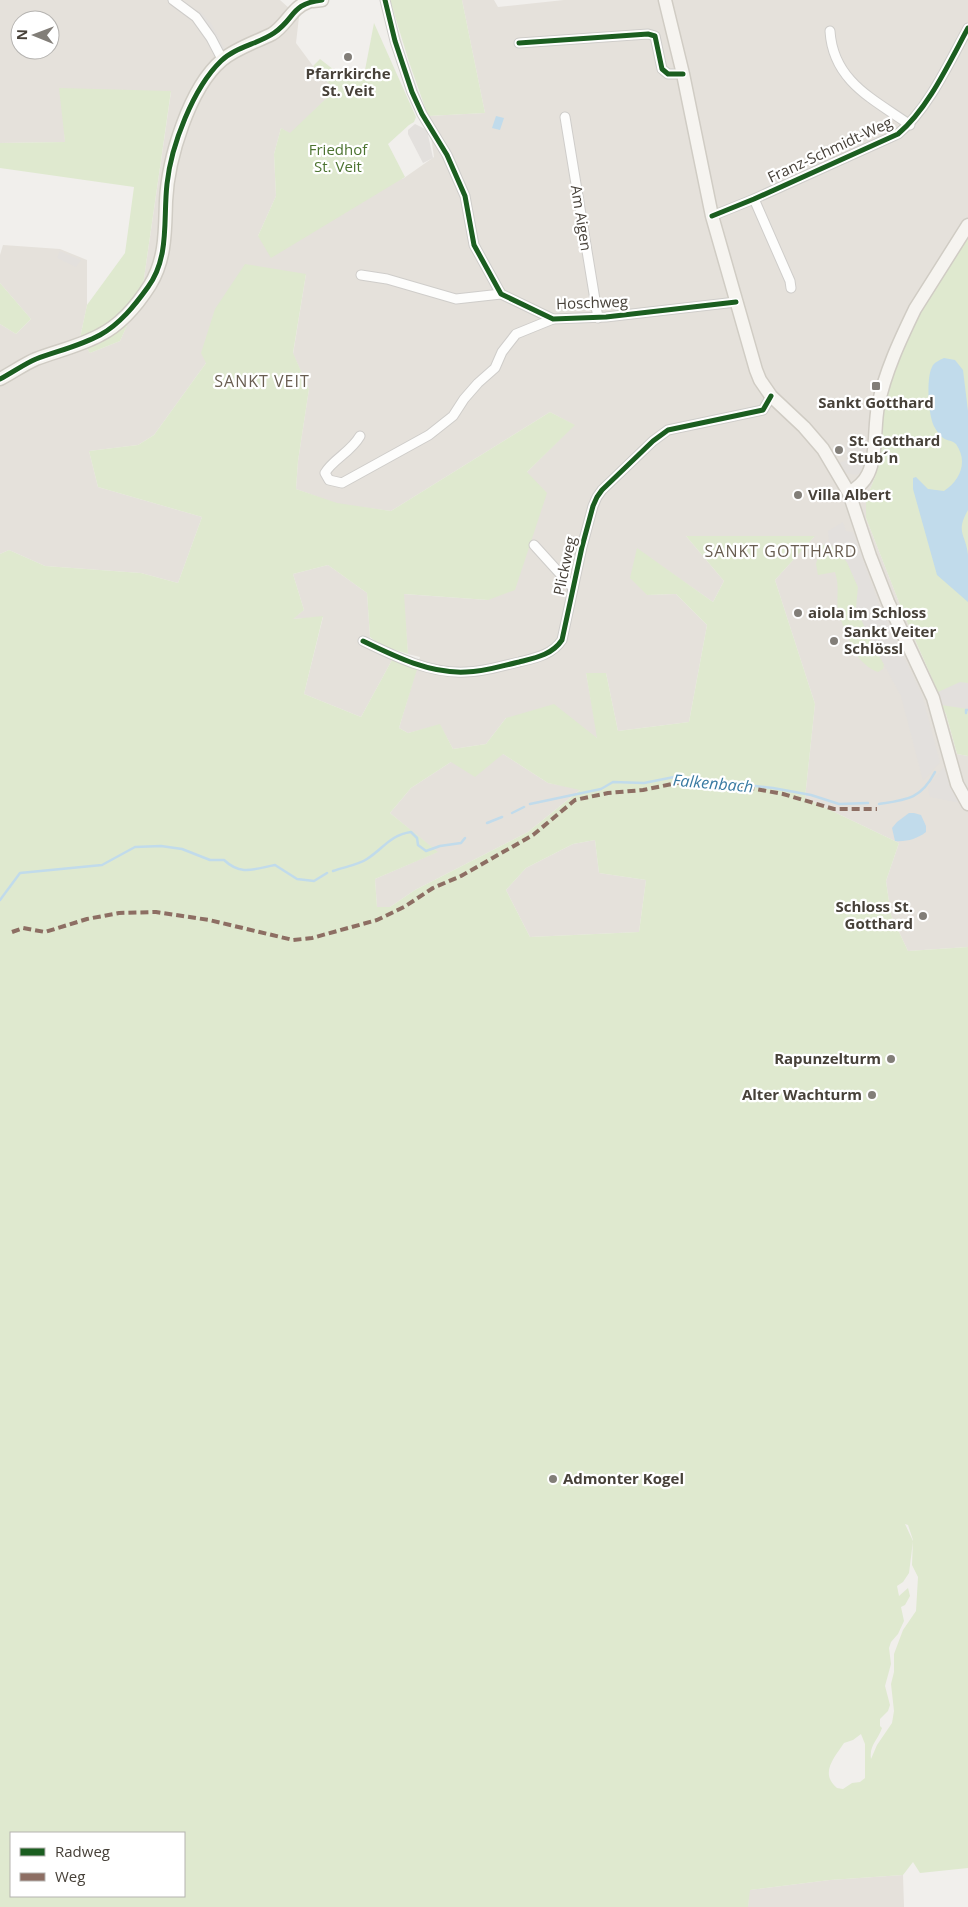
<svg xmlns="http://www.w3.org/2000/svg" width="968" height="1907" font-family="'Open Sans',sans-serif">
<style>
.residential{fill:#e5e1db;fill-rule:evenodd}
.green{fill:#dfe9cf;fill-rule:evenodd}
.parking{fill:#e3e0dd}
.water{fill:#c1dbeb}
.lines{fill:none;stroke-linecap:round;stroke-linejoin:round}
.stream{stroke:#c1dbeb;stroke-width:2.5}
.street-casing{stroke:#cfcdca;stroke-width:11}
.secondary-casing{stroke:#d0ccc4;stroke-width:15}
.street{stroke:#fdfdfc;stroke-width:9}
.secondary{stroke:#f6f4f0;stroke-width:12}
.quiet{stroke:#8d6e63;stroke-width:4;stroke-dasharray:8 4;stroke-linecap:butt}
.cycleway-casing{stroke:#fff;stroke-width:8}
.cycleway{stroke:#1b5e20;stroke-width:5}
.poi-dot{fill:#827e78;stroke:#fff;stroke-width:2}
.labels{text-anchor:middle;stroke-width:4.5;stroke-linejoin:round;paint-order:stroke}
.poi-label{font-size:15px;font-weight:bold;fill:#474139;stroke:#fff;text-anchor:start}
.park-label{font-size:15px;fill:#4d7431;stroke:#fff}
.street-label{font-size:15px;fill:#474139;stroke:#fff}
.neighbourhood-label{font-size:16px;letter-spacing:1px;fill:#695e51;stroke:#fff}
.water-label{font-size:16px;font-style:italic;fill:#397aa2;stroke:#fff}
</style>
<rect width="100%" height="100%" fill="#f1efec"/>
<g class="residential">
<path d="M0,0h280l19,17 -3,26 17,23 22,24 -45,44 -9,-6 -7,26 2,42 -18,40 146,-58 30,-21 -6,-41 57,-3 -23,-113h32l4,7 66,-7h404v233l-89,226 -4,18 -9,22v19l36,92 36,82 3,13 5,9 11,40 11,2v191l-60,4 -17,-36 -5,-34 13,-38 -94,-45 10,-94 -40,-124 39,-43 -128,-1 38,45 -11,21 -76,-53 10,46 29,-1 31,31 -18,97 -71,9 -12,-58h-20l12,65 -92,-20 -20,26 -33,5 -13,-24 -32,8 -9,-5 21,-71 -12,-3 -5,-60 85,6 39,-128 47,-47 -24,-13 -159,99 -54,-7 -41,-15 2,-28 11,-72 -16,-35 13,-80 -100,89 -52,72 -16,10 -49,6 9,36 104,30 -24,66 -37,-10 -96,-7 -36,-16 -9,4v-230l16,10 15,-15 -31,-36v-28l3,-10 57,4 27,11v45l-7,33 10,15 30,-12 22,-49 29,-200 -107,29 1,21 -65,1zM20,20h30v30h-30z"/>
<polygon points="328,565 367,593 370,637 369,644 393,658 361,717 304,694 323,617 292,619 304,610 293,574"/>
<polygon points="503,754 548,783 581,789 528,832 415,890 390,907 377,907 375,879 437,852 390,813 411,788 451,762"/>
<polygon points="595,840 599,873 646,880 639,932 530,937 506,890 526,868 573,844"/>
<polygon points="903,1875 904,1907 748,1907 749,1890 830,1880"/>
</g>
<g class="green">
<polygon points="390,0 462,0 485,113 428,116 409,62"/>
<polygon points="374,23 416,117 414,122 409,125 388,144 405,177 271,258 258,236 276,196 274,154 281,128 290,133 335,90 313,66 320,59 343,77 365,70"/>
<polygon points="59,88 171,91 142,292 120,341 90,353 80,338 87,305 125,253 134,187 0,168 0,143 65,142"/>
<polygon points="968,233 968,756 957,754 946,714 941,705 938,692 902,610 866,518 866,499 875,477 879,459 883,405 895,362 921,309"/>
<path d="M245,264l61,10 -13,79 16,36 -11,72 -2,28 41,14 54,8 159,-99 25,13 -48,47 20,21 -32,97 -27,10 -84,-6 4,60 -28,-9 -10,-8 -3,-44 -39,-28 -35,9 11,36 -11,9 30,-3 -19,78 57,23 32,-59 25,8 -19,62 9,5 32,-9 13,25 33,-5 20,-26 48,-14 43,34 -11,-65h20l12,58 71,-9 18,-97 -31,-31 -29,1 -17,-17 7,-30 76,54 11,-21 -38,-45h129l-40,44 40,124 -10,94 94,45 -13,38 5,34 17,36 60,-4v921l-48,5 -7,-11 -10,13 -73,5 -80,10 -2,17h-748v-1353l9,-4 36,16 96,7 37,10 24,-66 -104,-30 -9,-36 49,-6 16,-10 52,-72 -5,-10 14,-44zM503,754l45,29 32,7 -52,42 -113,58 -25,17h-13l-2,-28 63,-27 -48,-39 21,-25 40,-26 24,15zM595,840l4,33 47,7 -7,52 -109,5 -24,-47 20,-22 47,-24zM905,1524l3,1 5,15 -1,25 6,12 -2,34 -13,19 -9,24v18l-3,12 3,27 -2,12 -15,22 -6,14c-2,-14 7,-19 11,-31l-2,-2v-7l8,-8 2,-6 -5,-19 6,-22 -2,-16 2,-6 7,-8 6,-13 -3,-14 4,-2 5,-9 -2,-8 -9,8 -2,-10 6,-4 6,-9 4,-32zM861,1734l4,10v34l-5,4 -8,1 -9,6 -6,-1c-18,-15 -2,-31 7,-45l9,-3zM11,1833h173v63h-173z"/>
<polygon points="0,283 31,319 16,334 0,324"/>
<path d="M829,543l18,19 11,25 10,48 16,29 -1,5 -5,3c-7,-2 -15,-9 -19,-14 -6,-8 -19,-38 -21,-47 -2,-15 2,-23 -3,-39l-17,3 -2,-11 5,-18z"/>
</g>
<g class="parking">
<polygon points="390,1 405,54 425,110 423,111 386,2"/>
<polygon points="199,10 212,25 226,52 222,55 195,12"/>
<polygon points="415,124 427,130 433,158 423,163 408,134 408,130"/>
<polygon points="60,251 81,260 76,267 57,258"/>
<polygon points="865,443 864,464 861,472 857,475 845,473 838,463 848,460 846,447"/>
<polygon points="843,522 846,531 853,532 879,604 922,695 940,762 923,781 901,696 868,635 856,607 858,587 847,562 829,543 828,531"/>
<polygon points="960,682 968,683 968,709 941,705 938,692"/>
<polygon points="944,767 953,788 960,803 930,797 928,789 930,784"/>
</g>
<g class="water">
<polygon points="496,116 504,118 500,130 492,128"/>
<path d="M944,358l11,2 8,10 5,41v99c-13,23 -2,24 0,45 0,15 0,31 0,47l-31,-27 -24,-86v-11l3,-1 12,12 16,2c17,-11 24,-30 12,-47 -4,-4 -10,-3 -14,-7 -3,-2 -5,-6 -7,-9 -7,-10 -9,-50 -3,-61 2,-5 8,-7 12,-9z"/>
<path d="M909,813h5l7,2 5,11v6c-9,7 -20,10 -31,9l-3,-13 5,-6z"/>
</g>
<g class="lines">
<g class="stream">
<polyline points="966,713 966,710 968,710"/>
<polyline points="530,804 601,789 613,782 644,783 674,777 773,788 811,795 839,804 868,803"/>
<path d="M879,804c28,-4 42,-5 56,-32"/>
<polyline points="512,813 524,807"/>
<polyline points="487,823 502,817"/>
<path d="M333,871c11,-4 25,-6 34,-12 16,-10 23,-24 44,-27l6,6 1,7 8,6 14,-5 21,-3 4,-5"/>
<path d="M0,900l20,-27 82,-8 33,-18 26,-1 21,3 28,11h14c17,16 30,9 51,5l22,14 17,2 13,-8"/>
</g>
<g class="street-casing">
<g id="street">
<polyline points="173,0 196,17 211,38 222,59"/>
<polyline points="385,0 395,41 412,92 422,114 447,155 465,196 474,245 501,294 553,319 606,317 736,302"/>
<path d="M830,31c3,50 43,68 80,94"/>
<polyline points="519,43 648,34 655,36 662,69 668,74 683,74"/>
<polyline points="565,117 598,318"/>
<polyline points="754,199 790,281 791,288"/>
<path d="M712,216l42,-17 144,-65c30,-25 51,-71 70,-106"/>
<polyline points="361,275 387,279 456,299 501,294"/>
<path d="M360,436c-9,16 -28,24 -35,37l4,7 13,3 87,-48 24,-19 11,-17 14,-16 17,-15 7,-16 14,-18 37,-15"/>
<polyline points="534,545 573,588"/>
<path d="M363,641c31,15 67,33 103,31 18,0 35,-6 53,-10 16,-4 33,-7 43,-22l20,-93 11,-41 4,-9 5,-7 51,-49 15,-11 95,-20 8,-14"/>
</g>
</g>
<g class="secondary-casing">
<g id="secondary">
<polyline points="665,0 683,74 712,216 756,370 760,380 771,396 804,427 823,449 849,493 870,556 888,602 933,698 957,784 968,804"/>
<polyline points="313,1 322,0"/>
<path d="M0,379c12,-6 24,-15 36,-20 21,-8 44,-13 64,-24 20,-10 38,-31 50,-50 16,-26 15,-55 16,-84 2,-42 23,-113 56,-141 14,-12 34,-18 50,-26 14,-8 20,-27 36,-32"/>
<path d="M849,493c8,-5 15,-10 19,-19 9,-18 6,-48 10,-68 7,-34 22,-66 37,-97l53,-84"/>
</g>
</g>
<use href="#street" class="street"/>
<use href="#secondary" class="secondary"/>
<polyline class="quiet" points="12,932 23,928 45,932 87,919 119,913 156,912 209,920 293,940 312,938 377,920 404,907 433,888 461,876 533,835 575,800 608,793 643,790 682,782 756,789 783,794 834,809 877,809"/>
<g class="cycleway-casing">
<g id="cycleway">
<polyline points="385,0 395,41 412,92 422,114 447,155 465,196 474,245 501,294 553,319 606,317 736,302"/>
<polyline points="519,43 648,34 655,36 662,69 668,74 683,74"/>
<path d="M712,216l42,-17 144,-65c30,-25 51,-71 70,-106"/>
<path d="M0,379c12,-6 24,-15 36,-20 21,-8 44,-13 64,-24 20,-11 35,-30 48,-48 22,-30 15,-68 19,-103 4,-38 26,-96 54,-123 14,-14 37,-17 53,-28 22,-15 16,-29 48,-33"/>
<path d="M363,641c31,15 67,33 103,31 18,0 35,-6 53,-10 16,-4 33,-7 43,-22l20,-93 11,-41 4,-9 5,-7 51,-49 15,-11 95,-20 8,-14"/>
</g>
</g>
<use href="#cycleway" class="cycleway"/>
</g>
<g class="poi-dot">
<circle cx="348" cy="57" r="5"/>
<rect x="871" y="381" width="10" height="10" rx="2.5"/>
<circle cx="839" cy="450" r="5"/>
<circle cx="798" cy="495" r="5"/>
<circle cx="798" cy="613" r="5"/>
<circle cx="834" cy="641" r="5"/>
<circle cx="923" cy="916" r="5"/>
<circle cx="891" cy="1059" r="5"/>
<circle cx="872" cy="1095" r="5"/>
<circle cx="553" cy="1479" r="5"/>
</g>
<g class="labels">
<g class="poi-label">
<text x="348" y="79" text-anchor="middle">Pfarrkirche<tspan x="348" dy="17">St. Veit</tspan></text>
<text x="876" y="408" text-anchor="middle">Sankt Gotthard</text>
<text x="849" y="446">St. Gotthard<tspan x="849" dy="17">Stub´n</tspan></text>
<text x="808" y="500">Villa Albert</text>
<text x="808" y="618">aiola im Schloss</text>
<text x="844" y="637">Sankt Veiter<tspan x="844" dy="17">Schlössl</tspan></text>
<text x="913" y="912" text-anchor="end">Schloss St.<tspan x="913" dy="17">Gotthard</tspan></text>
<text x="881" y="1064" text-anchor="end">Rapunzelturm</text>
<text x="862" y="1100" text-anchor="end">Alter Wachturm</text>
<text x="563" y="1484">Admonter Kogel</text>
</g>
<g class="park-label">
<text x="338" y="155">Friedhof<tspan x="338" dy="17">St. Veit</tspan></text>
</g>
<g class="street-label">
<text transform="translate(830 150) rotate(-25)" y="5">Franz-Schmidt-Weg</text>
<text transform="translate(581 218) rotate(81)" y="5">Am Aigen</text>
<text transform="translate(592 303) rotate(-2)" y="5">Hoschweg</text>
<text transform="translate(565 566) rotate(-78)" y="5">Plickweg</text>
</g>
<g class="neighbourhood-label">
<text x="262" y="387">SANKT VEIT</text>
<text x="781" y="557">SANKT GOTTHARD</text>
</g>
<g class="water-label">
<text transform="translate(713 783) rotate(5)" y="6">Falkenbach</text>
</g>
</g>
<rect x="10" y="1832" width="175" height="65" fill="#ffffff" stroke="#b5b3b0"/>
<rect x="20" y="1848" width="25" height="8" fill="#1b5e20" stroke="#b5b3b0"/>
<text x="55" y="1857" font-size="15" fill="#474139">Radweg</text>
<rect x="20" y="1873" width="25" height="8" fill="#8d6e63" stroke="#b5b3b0"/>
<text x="55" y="1882" font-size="15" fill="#474139">Weg</text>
<g transform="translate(35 35) rotate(271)"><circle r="24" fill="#ffffff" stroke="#b5b3b0"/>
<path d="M0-4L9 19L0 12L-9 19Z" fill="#827e78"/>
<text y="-8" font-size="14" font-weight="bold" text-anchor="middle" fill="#474139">N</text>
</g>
</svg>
